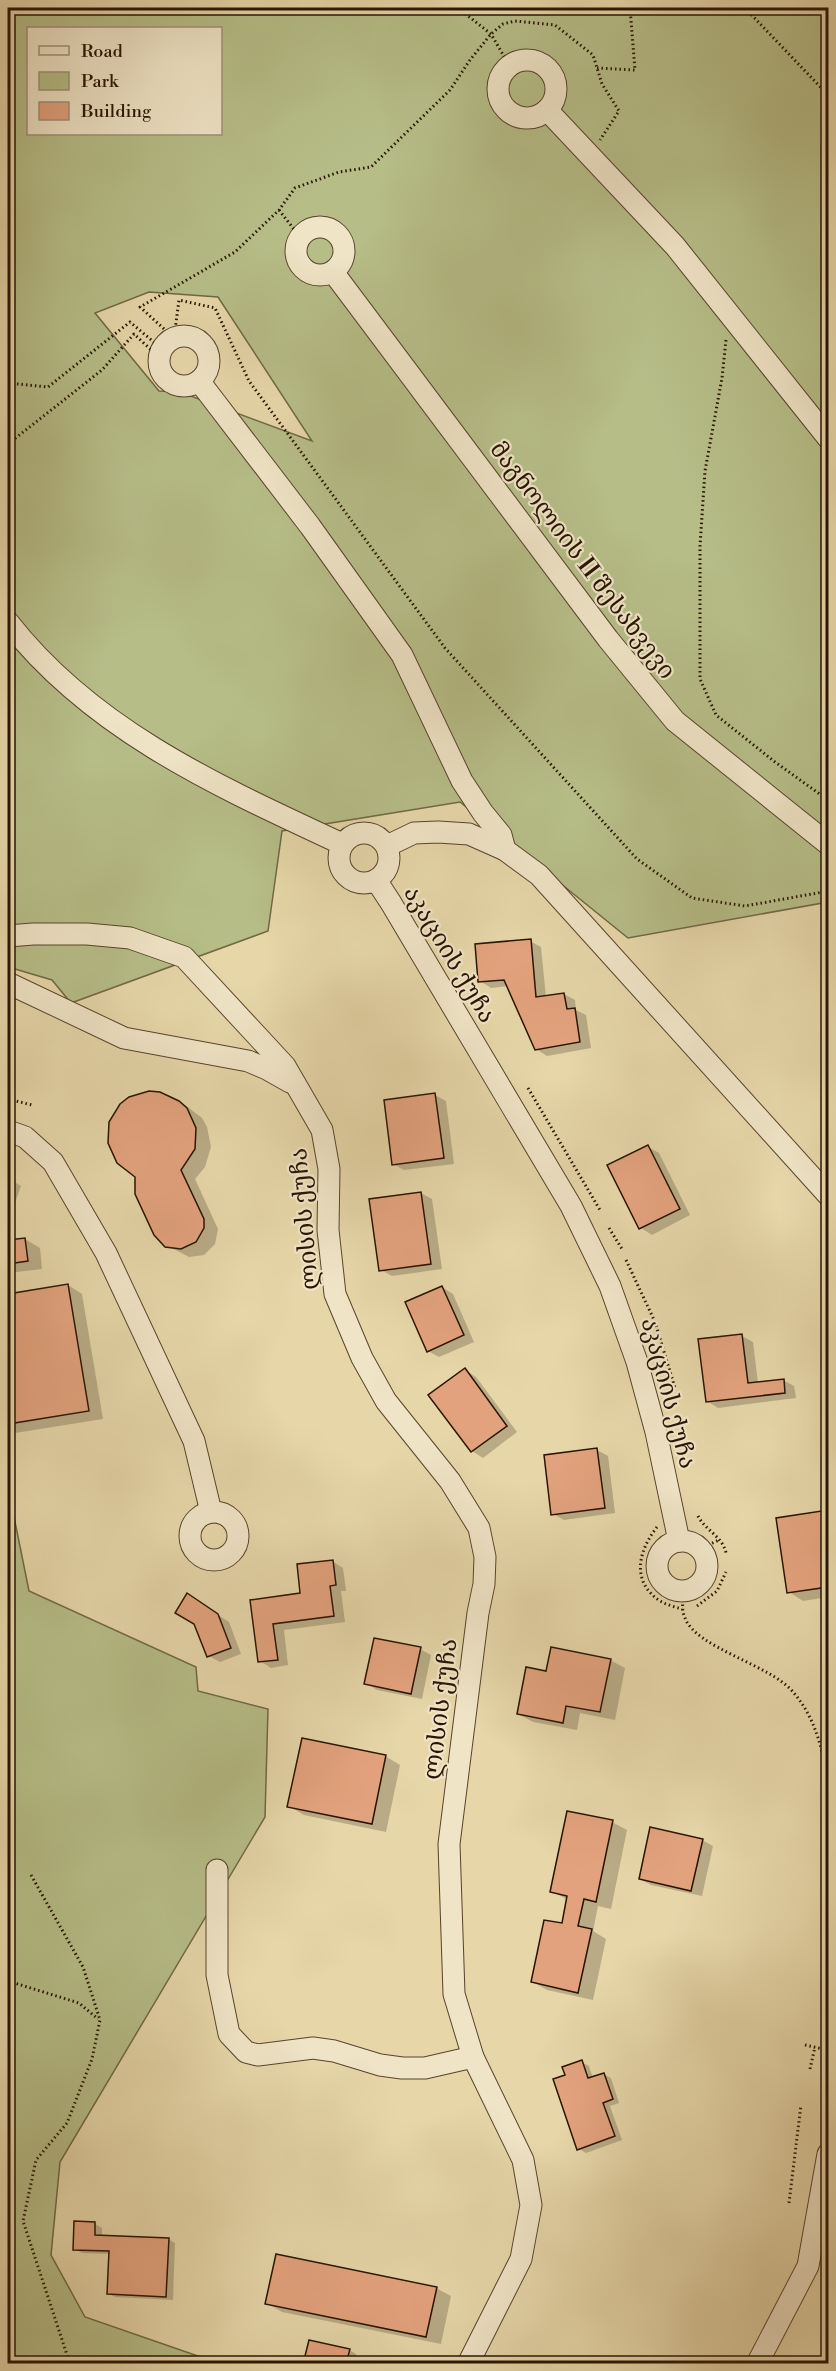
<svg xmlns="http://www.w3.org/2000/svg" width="836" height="2371" font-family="'Libre Bodoni','Noto Serif Georgian',serif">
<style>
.green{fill:#b6bd87;stroke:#706845;stroke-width:1.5;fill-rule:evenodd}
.shadow{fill:#0003}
.building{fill:#e2a27d;stroke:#291403;stroke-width:1.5}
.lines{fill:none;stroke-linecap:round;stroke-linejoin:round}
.minor-casing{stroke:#58442c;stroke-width:23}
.path{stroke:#291403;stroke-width:3;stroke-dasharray:1.5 3;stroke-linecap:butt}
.minor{stroke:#efe4c6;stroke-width:21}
.labels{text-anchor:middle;stroke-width:4.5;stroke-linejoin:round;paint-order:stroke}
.street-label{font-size:24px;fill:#291403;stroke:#efe4c6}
</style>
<rect width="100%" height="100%" fill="#e6d6a8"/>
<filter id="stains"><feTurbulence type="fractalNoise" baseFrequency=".00333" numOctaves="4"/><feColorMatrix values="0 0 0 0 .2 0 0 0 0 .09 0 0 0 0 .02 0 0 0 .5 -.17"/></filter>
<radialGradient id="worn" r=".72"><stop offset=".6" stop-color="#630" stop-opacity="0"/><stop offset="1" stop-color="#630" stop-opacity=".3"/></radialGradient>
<g class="green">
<path d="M8,8h820v894l-200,36 -168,-136 -178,29 -14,100 -197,72 -19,-23 -44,-13zM28,28h192v106h-192zM149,292l69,5 94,144 -132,-49 -21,-1 -64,-78z"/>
<polygon points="8,1487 29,1591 196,1667 198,1691 268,1709 265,1817 60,2162 51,2255 85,2317 218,2363 8,2363"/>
</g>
<g class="shadow">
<polygon points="530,941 541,947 546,997 564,994 575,1000 576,1010 586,1015 591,1048 547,1056 536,1049 509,986 491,988 480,981"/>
<polygon points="160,1093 185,1105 202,1118 207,1127 211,1147 205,1167 195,1179 218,1229 215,1244 204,1255 189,1257 166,1245"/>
<polygon points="435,1095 446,1101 454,1164 404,1170 393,1164"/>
<polygon points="648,1147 659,1153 690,1215 652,1235 641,1228"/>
<polygon points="8,1178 21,1186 10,1217 8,1216"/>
<polygon points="421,1193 432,1199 442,1269 392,1276 381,1270"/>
<polygon points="25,1239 40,1248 42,1269 8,1273 8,1241"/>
<polygon points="68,1285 82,1294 103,1419 15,1433 8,1429 8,1295"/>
<polygon points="442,1287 453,1294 474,1342 439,1357 428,1351"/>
<polygon points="823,1317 828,1317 828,1363"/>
<polygon points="742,1336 753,1342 758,1383 783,1380 794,1386 796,1398 718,1408 707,1401"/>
<polygon points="465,1370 476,1377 517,1432 483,1458 472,1451 430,1395"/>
<polygon points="597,1450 608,1456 615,1513 564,1520 553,1514"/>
<polygon points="828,1512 828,1597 803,1601 789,1592 778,1520"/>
<polygon points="332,1561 343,1568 346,1591 341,1591 345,1622 284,1630 288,1665 271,1668 260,1661 252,1601 302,1594"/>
<polygon points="198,1602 229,1622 241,1654 220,1662 209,1656 195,1623"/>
<polygon points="420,1649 431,1655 422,1699 377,1690 366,1683"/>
<polygon points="610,1660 625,1668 615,1720 580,1713 577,1730 533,1722 518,1714 548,1673"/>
<polygon points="385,1756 400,1765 386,1832 304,1815 289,1806"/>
<polygon points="612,1822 627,1830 611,1909 598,1906 593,1931 606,1939 593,2000 547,1990 533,1982 563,1925 568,1900 551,1891"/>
<polygon points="702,1840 713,1846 702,1896 651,1885 640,1879"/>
<polygon points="581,2062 589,2066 593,2078 603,2074 611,2078 619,2103 610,2106 622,2140 586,2153 579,2149"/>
<polygon points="95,2224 102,2228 102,2236 168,2239 175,2243 173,2300 115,2297 108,2293 110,2254 82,2253 75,2249"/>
<polygon points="436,2288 451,2296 441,2344 282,2312 267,2303"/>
<polygon points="349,2350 356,2354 354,2364 305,2364"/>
</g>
<g class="building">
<polygon points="531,939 536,997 564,993 567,1009 575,1008 580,1042 535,1050 504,980 478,982 475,944"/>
<polygon points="149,1091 160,1092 179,1101 187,1108 196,1128 195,1149 181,1170 204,1219 204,1228 196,1242 181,1249 165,1247 154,1235 135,1194 135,1177 117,1163 108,1143 109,1122 120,1104 129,1097"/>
<polygon points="435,1093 444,1158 392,1165 384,1100"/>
<polygon points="648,1145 680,1209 639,1229 607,1165"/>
<polygon points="421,1192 431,1264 379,1271 369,1199"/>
<polygon points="25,1238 28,1261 8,1264 8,1240"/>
<polygon points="68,1284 89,1411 8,1424 8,1294"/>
<polygon points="442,1286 464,1335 427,1352 405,1302"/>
<polygon points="742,1334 748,1383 784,1379 785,1393 706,1402 698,1339"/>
<polygon points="465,1368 507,1426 471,1452 428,1395"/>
<polygon points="597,1448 605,1508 551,1515 544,1455"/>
<polygon points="828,1510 828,1587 787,1593 776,1518"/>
<polygon points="333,1560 336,1585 330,1586 334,1616 273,1624 278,1660 258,1662 250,1600 300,1593 297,1564"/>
<polygon points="187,1593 218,1614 231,1648 207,1657 194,1624 175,1613"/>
<polygon points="374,1638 421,1647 411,1694 364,1684"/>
<polygon points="551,1647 611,1659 600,1712 566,1706 563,1723 517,1714 526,1667 546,1671"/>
<polygon points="302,1738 386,1755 372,1824 287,1807"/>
<polygon points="567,1811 613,1820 596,1902 584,1899 578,1926 592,1929 578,1993 531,1982 544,1920 562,1923 567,1896 550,1892"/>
<polygon points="650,1827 703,1839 691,1891 639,1879"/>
<polygon points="582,2060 588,2078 604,2073 613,2099 603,2103 615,2136 577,2150 553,2079 565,2075 562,2067"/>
<polygon points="74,2221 95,2222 95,2235 169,2238 166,2297 107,2294 109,2251 73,2250"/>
<polygon points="276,2254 437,2287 426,2337 265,2304"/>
<polygon points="309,2340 350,2349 346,2364 303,2364"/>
</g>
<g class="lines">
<g class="minor-casing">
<g id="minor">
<circle cx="527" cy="89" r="29"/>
<polyline points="547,110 675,246 828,438"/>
<circle cx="320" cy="251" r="24"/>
<polyline points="333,272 608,639 675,721 828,844"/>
<circle cx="184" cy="361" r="25"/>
<polyline points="199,381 310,526 402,655 462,781 483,813 501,835 505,850"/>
<path d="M8,622c85,109 212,165 334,222"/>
<circle cx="364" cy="858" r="25"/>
<polyline points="387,846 414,833 438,832 469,834 505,850 539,875 828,1195"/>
<polyline points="376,880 391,903 571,1206 610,1286 637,1362 656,1432 679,1541"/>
<polyline points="8,936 33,934 87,934 130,938 184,957 285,1066 322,1130 329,1169 328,1230 335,1294 362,1358 386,1401 450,1481 479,1528 485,1557 484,1584 478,1613 449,1844 454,1994 473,2057 523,2160 531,2205 521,2259 468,2364"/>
<polyline points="8,983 124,1038 248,1061 267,1069 290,1082"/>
<polyline points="8,1131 25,1137 53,1162 106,1253 194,1441 211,1512"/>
<circle cx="214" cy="1536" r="24"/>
<circle cx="682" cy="1566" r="25"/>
<polyline points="217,1870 217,1975 229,2034 246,2052 258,2055 313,2048 334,2051 380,2065 402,2068 425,2068 473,2057"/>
<polyline points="757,2364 808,2266 828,2154"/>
</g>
</g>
<g class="path">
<polyline points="458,8 491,34 509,65"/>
<polyline points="745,8 828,95"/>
<polyline points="597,68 635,70 630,8"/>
<polyline points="279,210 300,237"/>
<polyline points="174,338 179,300 215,308 249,381 445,648 637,859 692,898 745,906 823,892 828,896"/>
<polyline points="174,338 140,307 235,252 279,210 295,188 339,172 371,167 450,90 470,60 491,34 503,24 515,21 555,25 593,55 602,84 619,111 600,140"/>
<polyline points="726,340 722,378 705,471 700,546 700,679 716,715 775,762 828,800"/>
<polyline points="8,383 48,387 130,322 162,349"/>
<polyline points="8,444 102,370 134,334 159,357"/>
<polyline points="528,1088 600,1210"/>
<polyline points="8,1099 32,1105"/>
<polyline points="609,1228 622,1249"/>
<polyline points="626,1260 655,1322 675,1388"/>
<path d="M698,1516c7,14 25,21 28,37"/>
<path d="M657,1527c-18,23 -27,54 3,74 7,4 15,6 22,8"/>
<polyline points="708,1545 719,1540"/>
<path d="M684,1591c-1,9 -3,19 1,27 11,30 86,47 108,74 22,25 29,56 35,88"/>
<polyline points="697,1606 717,1591 726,1572"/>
<polyline points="31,1875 83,1967 100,2020 92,2059 67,2123 36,2160 23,2221 70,2364"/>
<polyline points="8,1981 79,2003 98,2019"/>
<polyline points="805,2045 827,2050"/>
<polyline points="810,2069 815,2047"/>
<polyline points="789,2203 801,2105"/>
</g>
<use href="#minor" class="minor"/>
</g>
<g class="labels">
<g class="street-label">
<text transform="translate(583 560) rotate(53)" y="8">მაგნოლიის II შესახვევი</text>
<text transform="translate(450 954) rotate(59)" y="8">აკაციის ქუჩა</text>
<text transform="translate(304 1219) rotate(-95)" y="8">ლისის ქუჩა</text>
<text transform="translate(669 1393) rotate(75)" y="8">აკაციის ქუჩა</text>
<text transform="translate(440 1709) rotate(-83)" y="8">ლისის ქუჩა</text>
</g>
</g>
<rect width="836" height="2371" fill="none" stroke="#e6d6a8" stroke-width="30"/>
<rect x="9" y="9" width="818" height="2353" fill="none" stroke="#291403" stroke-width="3"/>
<rect x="15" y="15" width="806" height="2341" fill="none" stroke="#291403" stroke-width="1.5"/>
<rect x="27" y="27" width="195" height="108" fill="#efe4c6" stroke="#a09178" stroke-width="1.5"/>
<rect x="39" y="46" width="30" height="9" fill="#efe4c6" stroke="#a09178" stroke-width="1.5"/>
<text x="81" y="57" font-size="18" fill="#291403">Road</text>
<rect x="39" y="72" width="30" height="18" fill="#b6bd87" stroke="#a09178" stroke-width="1.5"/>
<text x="81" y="87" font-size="18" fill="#291403">Park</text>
<rect x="39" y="102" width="30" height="18" fill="#e2a27d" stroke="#a09178" stroke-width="1.5"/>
<text x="81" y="117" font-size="18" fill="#291403">Building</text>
<rect width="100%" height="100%" filter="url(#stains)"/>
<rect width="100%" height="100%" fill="url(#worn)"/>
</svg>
